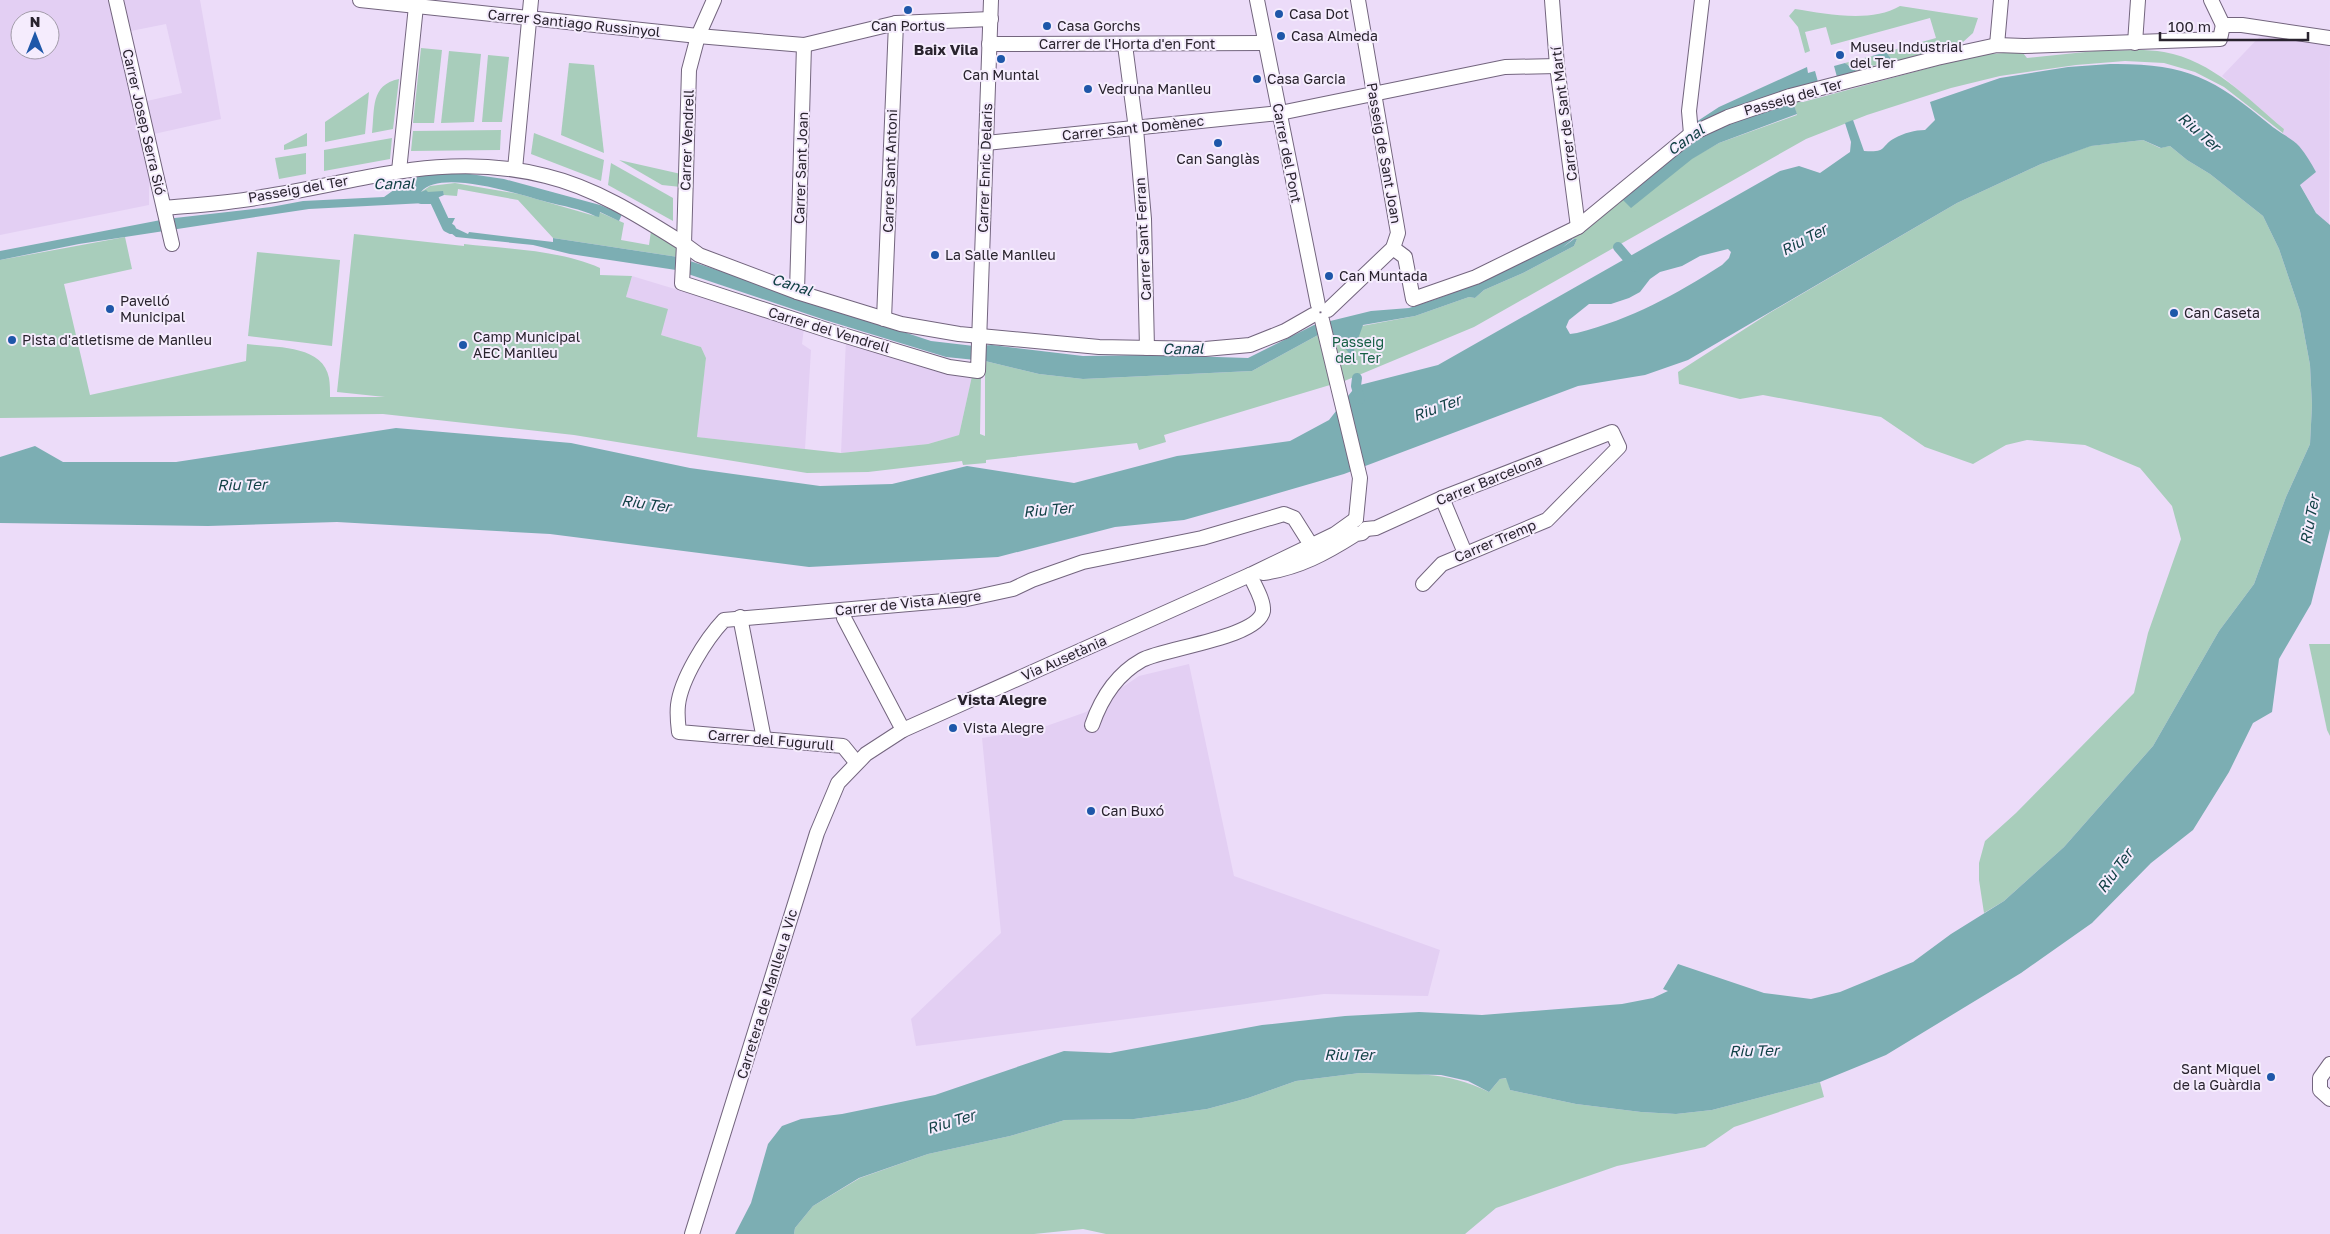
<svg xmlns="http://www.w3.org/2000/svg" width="2330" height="1234" font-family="'Golos Text',sans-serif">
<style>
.built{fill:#e3cff3;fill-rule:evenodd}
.green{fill:#a8cdbb}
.water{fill:#7caeb3;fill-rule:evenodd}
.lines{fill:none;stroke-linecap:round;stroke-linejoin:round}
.canal{stroke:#7caeb3;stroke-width:10}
.minor-casing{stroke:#73657e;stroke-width:16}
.minor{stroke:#fff;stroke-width:14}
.poi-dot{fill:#1e57a9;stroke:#f5ecfd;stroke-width:2}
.labels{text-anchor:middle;stroke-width:4;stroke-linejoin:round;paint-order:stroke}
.poi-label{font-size:14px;fill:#29232e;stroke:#f5ecfd;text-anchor:start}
.street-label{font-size:14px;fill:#29232e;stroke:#f5ecfd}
.park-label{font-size:14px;fill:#155f44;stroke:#f5ecfd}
.neighbourhood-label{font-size:15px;font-weight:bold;fill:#29232e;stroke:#f5ecfd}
.water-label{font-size:15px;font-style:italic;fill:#124146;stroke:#f5ecfd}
</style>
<rect width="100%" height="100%" fill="#ecdcf9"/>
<g class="built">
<path d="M0,0h110l41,180 -2,7v18l-149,30zM20,20h30v30h-30z"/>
<polygon points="124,0 200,0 221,119 154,134 147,101 182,93 166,24 131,31"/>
<polygon points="2265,31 2330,42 2329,226 2316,213 2300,184 2316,172 2298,145 2282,136 2284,129 2222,76"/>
<polygon points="632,276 804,328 802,344 811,350 805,449 696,437 706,358 701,347 661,335 626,297"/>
<polygon points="846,339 972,376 959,435 928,444 841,453"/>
<polygon points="1189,664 1234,876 1440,950 1428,996 1324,994 916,1046 911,1019 1001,933 982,738 1038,729 1086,712 1139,676"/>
</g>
<g class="green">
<path d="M1900,6l78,12 -5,15 -10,9 -69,20 -8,-10 50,-14 -6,-20 -99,27 -5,-18 -21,5 5,19 -5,2 -7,-26 -9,-11 6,-7c32,5 76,14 105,-3z"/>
<polygon points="421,48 442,50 434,123 413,123"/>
<polygon points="449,51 481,54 474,122 441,123"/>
<path d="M2095,51c22,0 47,-3 69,1 49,9 83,46 120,77l-1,4 -59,-46 -29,-15 -31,-9 -39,-2 -49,4 -76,11 -49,12 -84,27 -61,24 -332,188 -132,55 -12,-50 85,-16 54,-19 6,1 9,-8 39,-17 51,-27 3,-7h-10l54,-41 98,-55 78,-28 -4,-13h10l174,-47 40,-3 6,1 4,5z"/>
<polygon points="488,55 509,57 502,122 482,122"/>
<polygon points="1872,56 1883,63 1856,71 1845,63"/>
<polygon points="569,63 594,65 604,153 561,135"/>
<path d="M399,79l-6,50 -21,4c3,-24 -2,-48 27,-54z"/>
<polygon points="369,92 365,134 325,142 325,122"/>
<polygon points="501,130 500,150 411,151 413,131"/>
<polygon points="307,133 307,146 284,150 284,145"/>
<polygon points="534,133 604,160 601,181 531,154"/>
<polygon points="392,138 390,159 324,171 324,150"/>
<polygon points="2143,140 2160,148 2170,146 2187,160 2210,174 2263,216 2279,249 2300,311 2310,365 2312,405 2310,444 2286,497 2254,584 2219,631 2153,746 2064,847 2004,901 1984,913 1979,880 1979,863 1985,841 2016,813 2134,693 2148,633 2181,539 2172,506 2140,468 2085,445 2027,440 2006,445 1973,464 1925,447 1881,417 1763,395 1740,399 1679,384 1678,372 1771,312 1957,203 2041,164 2090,146"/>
<polygon points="306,153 306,174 279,179 275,158"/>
<polygon points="619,160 681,174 681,187 662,185"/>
<polygon points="611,163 673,198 673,221 608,185"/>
<polygon points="455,183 519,194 595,216 599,212 624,223 621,240 649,245 651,231 679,246 678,257 553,238 518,200 458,189 457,196 444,195 443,192 421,192 430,186"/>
<path d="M354,234l110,12v-2c44,5 96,6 136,24v7l32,1 -6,21 42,12 -7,26 40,12 5,11 -9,79 144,16 87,-9 31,-9 13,-59h9l-1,58 5,2v-75l54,13 44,5 169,-8 66,-36 12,50 -166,50 2,7 -27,8 -2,-7 -151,17v3l-23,2 -1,-4 -94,11 -61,1 -233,-38 -191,-21 -383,4v-158l125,-23 7,32 -68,15 26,111 156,-34 1,-17c26,4 76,0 82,34 1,6 1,13 1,19h55l-48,-5z"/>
<polygon points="257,252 340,260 332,346 248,336"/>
<polygon points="2309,644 2330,644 2330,736 2327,730"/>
<path d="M1360,1073c47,1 86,-3 129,19l11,-13 7,-1 3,12 66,14 65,8 35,2 36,-4 108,-28 4,15 -90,30 -29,20 -88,19 -121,42 -31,26h-359l-23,-5 -49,5h-240l1,-6 18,-22 47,-28 68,-24 82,-18 55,-16 69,-1 73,-10 41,-11 48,-17z"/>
</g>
<g class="water">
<polygon points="1886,52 1894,62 1883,63 1872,56"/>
<polygon points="1845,63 1856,71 1837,77 1834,66"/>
<path d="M2110,64c74,-1 103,13 159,60 8,7 25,16 30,22 7,8 12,17 17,26l-16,13 16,28 14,12v304l-19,75 -32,55 -7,53 -19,11 -24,49 -36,58 -42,33 -59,60 -71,50 -135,82 -66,27 -108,28 -36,4 -35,-2 -65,-8 -66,-14 -4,-12 -6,1 -11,13 -21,-11 -27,-6 -81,-2 -64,8 -48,17 -41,11 -73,10 -69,1 -55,16 -82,18 -69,24 -46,28 -18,22 -1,6h-59l16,-31 17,-59 14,-18 19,-7 41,-5 93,-19 129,-44 46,2 152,-28 83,-9 74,-4 63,3 140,-11 31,-6 15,-7 -5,-2 15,-25 86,29 47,6 29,-7 73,-30 38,-28 53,-33 60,-54 89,-101 66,-115 35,-47 32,-87 24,-53 2,-39 -2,-40 -10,-54 -21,-62 -16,-33 -53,-42 -23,-14 -17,-14 -9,2 -18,-8 -52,6 -50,18 -84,39 -269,157 -43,15 -67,11 -234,88 -103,30 -57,16 -69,7 -117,30 -189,10 -259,-33 -213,-12 -129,4 -208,-3v-66l35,-11 28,16h113l220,-34 175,15 119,25 130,18 72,-2 75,-18 107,17 103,-27 113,-15 39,-21 27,-34 82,-21 342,-194 19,-5 21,7 30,-21 1,-10 -6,-19 8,-3 11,31c24,2 16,-5 31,-13 9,-5 20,-8 30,-8l10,-10 -5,-18 70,-24 68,-11zM1728,249l3,3 -2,6 -7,7c-47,30 -90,54 -145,68l-7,1 -4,-7 3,-7 20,-16h22l18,-6 11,-6 10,-13 10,-7 22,-6 18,-10z"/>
<polygon points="1807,67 1808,73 1815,71 1818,82 1695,127 1693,124 1719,107"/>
<polygon points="1793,102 1797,114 1719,143 1692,159 1631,208 1621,198 1682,149 1715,129"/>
<path d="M463,173l41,6 96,26 22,9 -3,7 -19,-9 -1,5 -4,-1c-14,-7 -32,-10 -48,-14 -26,-7 -107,-34 -126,-10l5,-2 2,2 15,-1 1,4 -19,8 -116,6 -230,35 -79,16v-9l166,-32 105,-12 32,-6 81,-4 21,-15 16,-7z"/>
<polygon points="444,218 455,218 451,226 468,234 469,232 553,242 553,238 678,257 931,341 974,346 992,345 1083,356 1154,355 1248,358 1314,325 1371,311 1409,308 1439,298 1462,289 1567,239 1573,239 1562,248 1574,239 1577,239 1574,246 1523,273 1484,290 1475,298 1469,297 1415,316 1363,325 1353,353 1350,354 1330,332 1318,335 1252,371 1083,379 1039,374 985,361 946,357 825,320 676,270 570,254 533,245 456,237 442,226"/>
</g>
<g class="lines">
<g class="canal">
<polyline points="421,199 434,199 447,227 451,229"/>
<polyline points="1618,247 1635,267"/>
<polyline points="1357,378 1356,386 1360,399"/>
</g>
<g class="minor-casing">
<g id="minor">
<polyline points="116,0 172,244"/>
<polyline points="360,0 698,36 804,45 896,23 991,19"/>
<polyline points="714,0 698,36 689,70 684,244 699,255 797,292 901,324 959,334 1099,347 1205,349 1250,345 1285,331 1313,315"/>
<polyline points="1257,0 1318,305"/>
<polyline points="1552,0 1557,66 1578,227"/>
<polyline points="2211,0 2223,25"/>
<polyline points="2135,43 2138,0"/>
<polyline points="989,44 1265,43"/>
<polyline points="1125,45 1136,129 1144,219 1147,348"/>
<polyline points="1997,45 2001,0"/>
<polyline points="1691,134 1689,111 1702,0"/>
<polyline points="986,143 1280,113 1505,67 1557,66"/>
<polyline points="515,169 531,0"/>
<polyline points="399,171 416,6"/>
<path d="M164,208c33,-3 66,-5 98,-11 99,-15 182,-47 284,-21 50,12 95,41 138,68l-2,39 151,49 116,35 29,4 13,-371"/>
<polyline points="1393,248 1405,257 1413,299 1476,277 1578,227 1691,134 1728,117 1790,96 1937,58 1997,45 2024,46 2220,39 2223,25 2242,25 2330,38"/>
<polyline points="797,292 804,45"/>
<polyline points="1328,310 1393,248 1398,233 1358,0"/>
<polyline points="884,319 896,23"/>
<polyline points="1322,320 1360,478 1356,519"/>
<polyline points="1442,498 1465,553"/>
<polyline points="1366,529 1376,528 1442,498 1612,432 1619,447 1547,520 1442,564 1423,584"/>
<path d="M1263,573c36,-5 63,-20 93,-39l6,-1 4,-4"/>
<polyline points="740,617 764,739"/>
<polyline points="844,618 903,730"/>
<path d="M1092,725c9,-26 25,-51 50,-65 22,-12 116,-22 121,-49 1,-11 -9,-26 -13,-36"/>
<path d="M856,762l-13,-16 -164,-14c-1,-8 -2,-18 -1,-27 3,-26 28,-66 46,-85l243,-21 46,-10 19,-9 51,-18 119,-24 82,-24 10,4 17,27"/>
<polyline points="2330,1064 2320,1078 2320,1090 2330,1099"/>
<polyline points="692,1234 817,833 838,783 866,754 903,730 1252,574 1335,534 1356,519"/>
</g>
</g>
<use href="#minor" class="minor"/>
</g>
<g class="poi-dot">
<circle cx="908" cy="10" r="5"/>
<circle cx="1279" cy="14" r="5"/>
<circle cx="1047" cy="26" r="5"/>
<circle cx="1281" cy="36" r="5"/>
<circle cx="1840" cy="55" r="5"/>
<circle cx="1001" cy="59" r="5"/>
<circle cx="1257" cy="79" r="5"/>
<circle cx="1088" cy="89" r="5"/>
<circle cx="1218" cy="143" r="5"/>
<circle cx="935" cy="255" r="5"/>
<circle cx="1329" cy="276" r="5"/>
<circle cx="110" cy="309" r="5"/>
<circle cx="2174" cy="313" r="5"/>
<circle cx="12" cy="340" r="5"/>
<circle cx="463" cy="345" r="5"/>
<circle cx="953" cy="728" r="5"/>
<circle cx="1091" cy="811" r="5"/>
<circle cx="2271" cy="1077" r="5"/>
</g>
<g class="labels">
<g class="poi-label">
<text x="1289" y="19">Casa Dot</text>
<text x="908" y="31" text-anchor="middle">Can Portus</text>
<text x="1057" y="31">Casa Gorchs</text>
<text x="1291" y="41">Casa Almeda</text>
<text x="1850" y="52">Museu Industrial<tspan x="1850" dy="16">del Ter</tspan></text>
<text x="1001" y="80" text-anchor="middle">Can Muntal</text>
<text x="1267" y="84">Casa Garcia</text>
<text x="1098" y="94">Vedruna Manlleu</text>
<text x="1218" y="164" text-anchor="middle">Can Sanglàs</text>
<text x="945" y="260">La Salle Manlleu</text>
<text x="1339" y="281">Can Muntada</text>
<text x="120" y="306">Pavelló<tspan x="120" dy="16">Municipal</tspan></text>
<text x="2184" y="318">Can Caseta</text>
<text x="473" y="342">Camp Municipal<tspan x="473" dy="16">AEC Manlleu</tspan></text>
<text x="22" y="345">Pista d'atletisme de Manlleu</text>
<text x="963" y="733">Vista Alegre</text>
<text x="1101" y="816">Can Buxó</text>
<text x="2261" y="1074" text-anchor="end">Sant Miquel<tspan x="2261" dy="16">de la Guàrdia</tspan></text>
</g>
<g class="street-label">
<text transform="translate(574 23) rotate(6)" y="5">Carrer Santiago Russinyol</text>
<text x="1127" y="49">Carrer de l'Horta d'en Font</text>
<text transform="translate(1793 97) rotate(-16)" y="5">Passeig del Ter</text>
<text transform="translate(1564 114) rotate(-97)" y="5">Carrer de Sant Martí</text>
<text transform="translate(144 122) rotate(77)" y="5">Carrer Josep Serra Sió</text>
<text transform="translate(1133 128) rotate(-6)" y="5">Carrer Sant Domènec</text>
<text transform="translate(687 140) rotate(-88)" y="5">Carrer Vendrell</text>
<text transform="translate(1287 153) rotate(79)" y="5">Carrer del Pont</text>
<text transform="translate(1384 153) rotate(80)" y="5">Passeig de Sant Joan</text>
<text transform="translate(801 168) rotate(-88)" y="5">Carrer Sant Joan</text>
<text transform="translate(985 168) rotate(-88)" y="5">Carrer Enric Delaris</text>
<text transform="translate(890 171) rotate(-88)" y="5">Carrer Sant Antoni</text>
<text transform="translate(298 189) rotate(-10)" y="5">Passeig del Ter</text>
<text transform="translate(1143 239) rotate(-93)" y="5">Carrer Sant Ferran</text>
<text transform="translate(829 330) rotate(17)" y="5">Carrer del Vendrell</text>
<text transform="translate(1489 480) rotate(-22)" y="5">Carrer Barcelona</text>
<text transform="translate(1495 541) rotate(-23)" y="5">Carrer Tremp</text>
<text transform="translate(908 603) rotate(-6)" y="5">Carrer de Vista Alegre</text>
<text transform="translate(1064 658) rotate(-24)" y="5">Via Ausetània</text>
<text transform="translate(771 740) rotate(5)" y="5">Carrer del Fugurull</text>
<text transform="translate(767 994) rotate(-73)" y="5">Carretera de Manlleu a Vic</text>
</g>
<g class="park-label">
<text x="1358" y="347">Passeig<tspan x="1358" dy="16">del Ter</tspan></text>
</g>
<g class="neighbourhood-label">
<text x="946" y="55">Baix Vila</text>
<text x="1002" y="705">Vista Alegre</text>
</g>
<g class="water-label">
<text transform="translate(2199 132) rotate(41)" y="5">Riu Ter</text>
<text transform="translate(1686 140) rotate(-35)" y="5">Canal</text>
<text transform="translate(394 184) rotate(-1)" y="5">Canal</text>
<text transform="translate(1804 240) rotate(-28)" y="5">Riu Ter</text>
<text transform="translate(792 285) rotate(18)" y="5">Canal</text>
<text transform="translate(1183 349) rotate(-1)" y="5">Canal</text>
<text transform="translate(1437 408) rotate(-20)" y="5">Riu Ter</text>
<text transform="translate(242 485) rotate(-1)" y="5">Riu Ter</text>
<text transform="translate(646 504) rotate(8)" y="5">Riu Ter</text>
<text transform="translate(1048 510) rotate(-5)" y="5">Riu Ter</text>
<text transform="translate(2310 520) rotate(-79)" y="5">Riu Ter</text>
<text transform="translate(2115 871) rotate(-54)" y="5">Riu Ter</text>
<text transform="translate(1754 1051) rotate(-1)" y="5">Riu Ter</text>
<text x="1349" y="1060">Riu Ter</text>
<text transform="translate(951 1122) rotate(-17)" y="5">Riu Ter</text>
</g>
</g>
<g transform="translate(35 35)"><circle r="24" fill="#f5ecfd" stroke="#a39caa"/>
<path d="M0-4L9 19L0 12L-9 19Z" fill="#1e57a9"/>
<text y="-8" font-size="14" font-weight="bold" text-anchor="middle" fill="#29232e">N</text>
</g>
<path d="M2160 32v8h148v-8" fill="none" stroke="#29232e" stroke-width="2.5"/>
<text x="2168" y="32" font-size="15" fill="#29232e" stroke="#f5ecfd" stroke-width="4" paint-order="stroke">100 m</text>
</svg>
